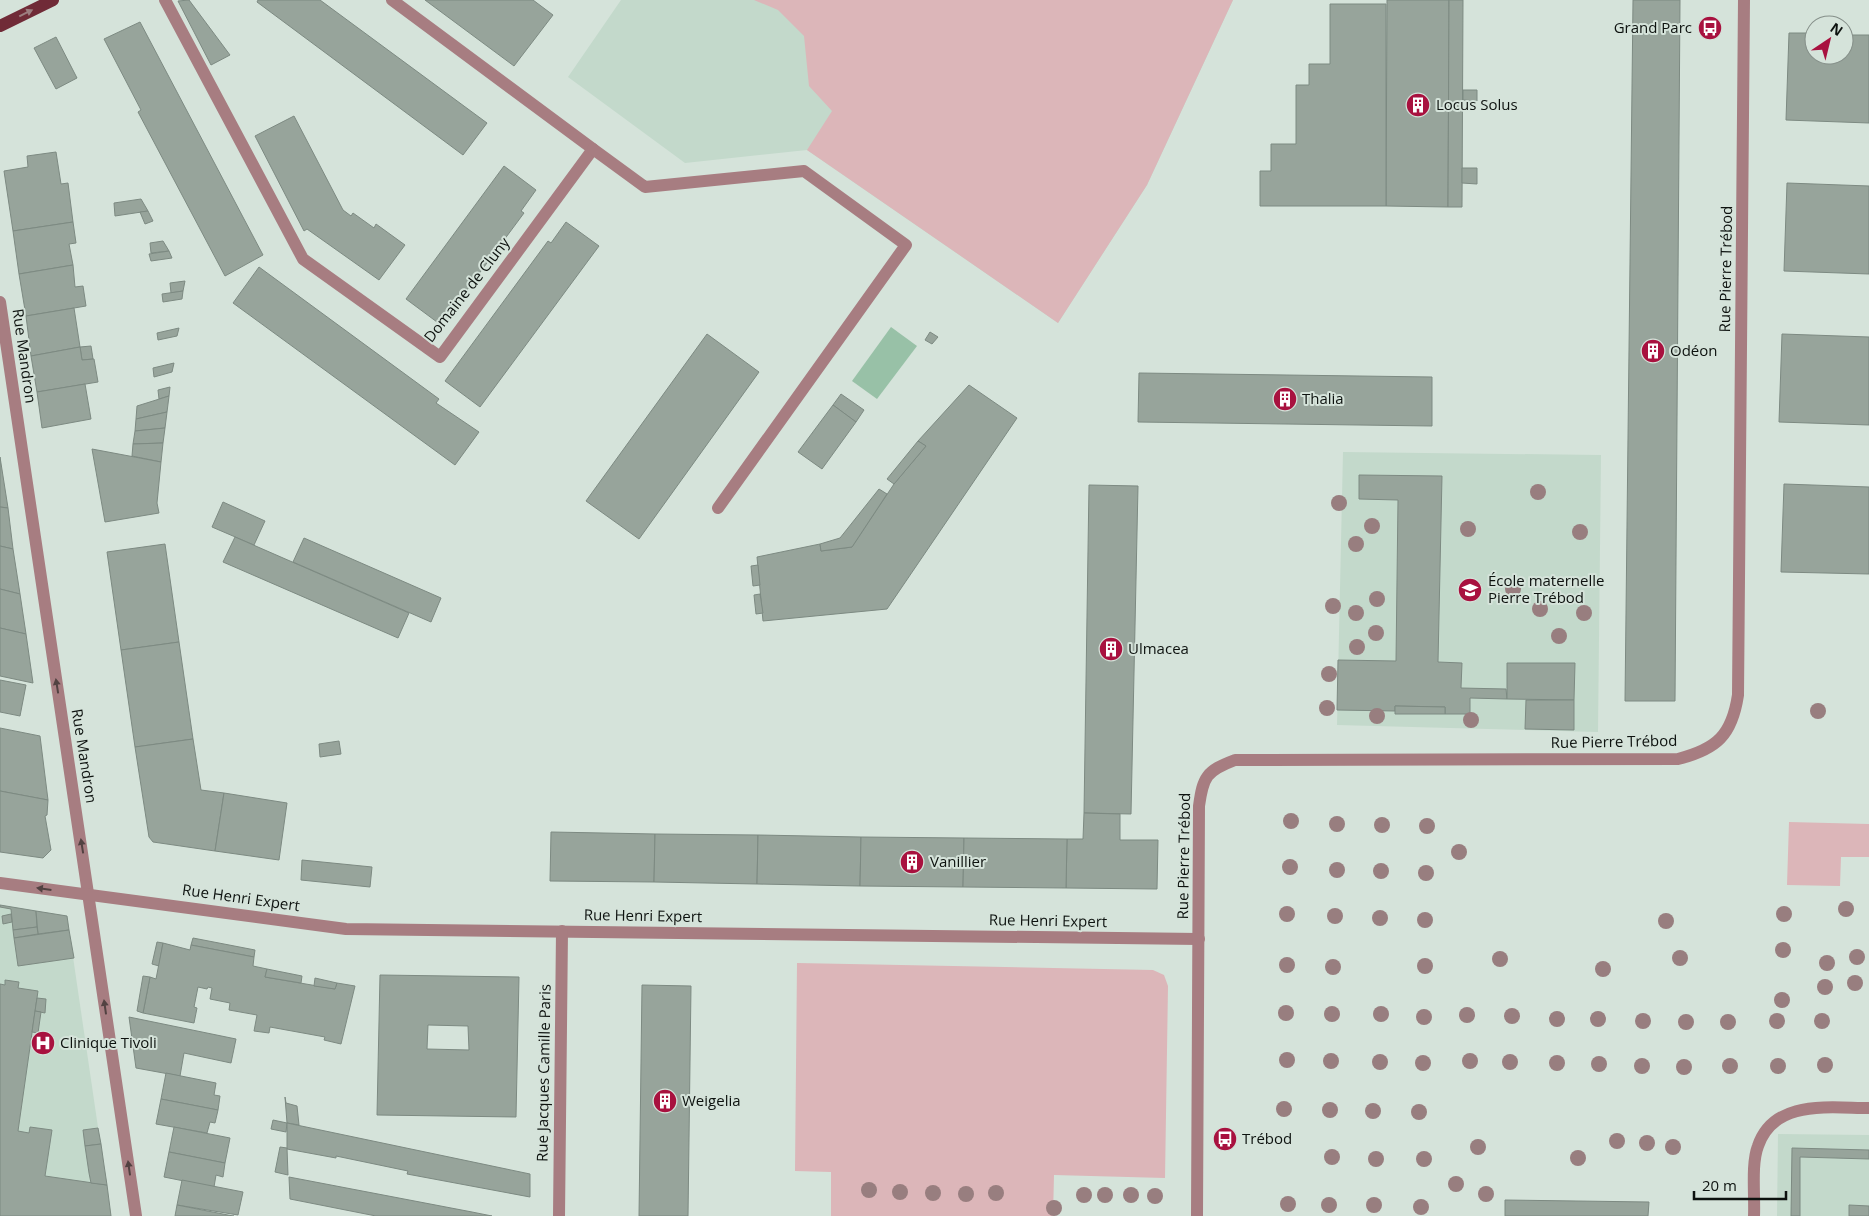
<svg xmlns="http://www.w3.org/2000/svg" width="1869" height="1216" font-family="'Open Sans',sans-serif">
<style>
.built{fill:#c3d9cb}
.green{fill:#dcb6b9}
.water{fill:#98c1a7}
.building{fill:#97a49b;stroke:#7d8a82;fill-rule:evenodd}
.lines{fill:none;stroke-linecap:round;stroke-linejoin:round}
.minor{stroke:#a77d81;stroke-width:12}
.major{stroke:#702b37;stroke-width:12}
.tree{fill:#987e7f}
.oneway{fill:#9d7e80}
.oneway2{fill:#524242}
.labels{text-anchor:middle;stroke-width:4;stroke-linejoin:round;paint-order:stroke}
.poi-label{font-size:15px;fill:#0d120f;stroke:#d5e3da;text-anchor:start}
.street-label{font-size:15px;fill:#0d120f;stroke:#d5e3da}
</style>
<rect width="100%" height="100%" fill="#d5e3da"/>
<g class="built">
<polygon points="621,0 1233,0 1147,185 1058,323 807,150 685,163 568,77"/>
<polygon points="1343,452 1601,455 1598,732 1337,725"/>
<polygon points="0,905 67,916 111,1216 0,1216"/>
<polygon points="1778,1134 1869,1135 1869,1216 1777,1216"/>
</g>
<g class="green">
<polygon points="754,0 1233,0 1147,185 1058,323 807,150 832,111 809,86 804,36 778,10"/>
<polygon points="1789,822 1869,824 1869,857 1841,857 1840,886 1787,885"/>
<polygon points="797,963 1153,970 1164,975 1168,986 1165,1178 1054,1175 1053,1216 831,1216 831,1172 795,1171"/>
</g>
<polygon class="water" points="891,327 917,346 877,399 852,381"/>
<g class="building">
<polygon points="189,0 230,55 211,65 178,1"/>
<polygon points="258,0 320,0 487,123 463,155 257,2"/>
<polygon points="425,0 533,0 553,15 514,66"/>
<polygon points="1387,0 1449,0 1448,207 1386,206"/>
<polygon points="1449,0 1463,0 1462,207 1448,207"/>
<polygon points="1633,0 1680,0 1675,701 1625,701"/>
<polygon points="1330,4 1386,4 1386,206 1260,206 1260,171 1271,171 1271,144 1296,144 1296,85 1309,85 1309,64 1330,64"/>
<polygon points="140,22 263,255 225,276 138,112 141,110 104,39"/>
<polygon points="1789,33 1814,33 1814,55 1844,55 1844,35 1869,35 1869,123 1786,120"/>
<polygon points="56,37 77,78 56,89 34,48"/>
<polygon points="1463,90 1477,90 1477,101 1463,100"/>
<polygon points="294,116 343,210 351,216 353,213 374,228 376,224 405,245 379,280 307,229 304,231 255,136"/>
<polygon points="56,152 61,184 68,183 73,222 13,231 4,171 28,167 27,156"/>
<polygon points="504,166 536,190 521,211 524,213 441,325 406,299"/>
<polygon points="1462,168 1477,168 1477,184 1462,183"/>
<polygon points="1787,183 1869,186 1869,274 1784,271"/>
<polygon points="141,199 148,211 115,216 114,203"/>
<polygon points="148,211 153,221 145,224 140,212"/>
<polygon points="73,222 76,243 69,244 73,265 19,274 13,231"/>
<polygon points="566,222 599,246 480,407 445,381 548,241 551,243"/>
<polygon points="163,241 169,251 151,253 150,243"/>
<polygon points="169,251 172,258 151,261 149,254"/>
<polygon points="73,265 75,287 83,286 86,306 26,316 19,274"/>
<polygon points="259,267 439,399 436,403 479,432 455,465 233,303"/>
<polygon points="185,281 183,291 171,293 170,283"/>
<polygon points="183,291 182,299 163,302 162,294"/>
<polygon points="74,308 80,347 31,356 26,316"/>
<polygon points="179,328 177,336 158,340 157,333"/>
<polygon points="930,332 938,337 932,344 925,340"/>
<polygon points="707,334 759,372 639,539 586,501"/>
<polygon points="1782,334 1869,337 1869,425 1779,422"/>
<polygon points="91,346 93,359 82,360 80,347"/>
<polygon points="80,347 82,360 94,359 98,382 37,392 31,356"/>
<polygon points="174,363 172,372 154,377 153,368"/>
<polygon points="1139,373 1432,377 1432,426 1138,422"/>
<polygon points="85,384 91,419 42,428 37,392"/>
<polygon points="969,385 1017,418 887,609 763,621 757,557 820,544 821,551 852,547 894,484 926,446 918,441"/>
<polygon points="170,387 169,396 159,399 158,390"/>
<polygon points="841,394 864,410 856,422 833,405"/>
<polygon points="169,396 167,412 136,419 137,406"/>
<polygon points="833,405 856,422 822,469 798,452"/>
<polygon points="167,412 165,428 135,431 136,419"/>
<polygon points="165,428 163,443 133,444 135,431"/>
<polygon points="918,441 926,446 894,484 887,479"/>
<polygon points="163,443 161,462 132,456 133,444"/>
<polygon points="92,449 161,462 157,503 159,513 105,522"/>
<polygon points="0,457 8,508 0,507"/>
<polygon points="1359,475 1442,476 1438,662 1462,663 1461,688 1506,689 1507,699 1470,698 1470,714 1445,714 1445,707 1395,706 1395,711 1337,710 1338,660 1396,661 1398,500 1359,499"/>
<polygon points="1784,484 1869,487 1869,574 1781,572"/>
<polygon points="1089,485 1138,486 1131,814 1084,813"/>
<polygon points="879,489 887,494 852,547 821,551 820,544 840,538"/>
<polygon points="223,502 265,521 254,545 212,527"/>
<polygon points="0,507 8,508 13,549 0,546"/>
<polygon points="235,537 409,613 398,638 223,562"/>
<polygon points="304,538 441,598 431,622 293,562"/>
<polygon points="165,544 179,642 121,650 107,552"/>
<polygon points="0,546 13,549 20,594 0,589"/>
<polygon points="758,565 760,585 753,586 751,566"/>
<polygon points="0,589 20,594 26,634 0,628"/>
<polygon points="760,594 763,613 756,614 754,595"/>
<polygon points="0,628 26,634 33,683 0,676"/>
<polygon points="179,642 193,739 135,747 121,650"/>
<polygon points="1507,663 1575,663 1574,700 1507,699"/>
<polygon points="0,680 26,685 20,716 0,712"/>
<polygon points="1526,700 1574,700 1574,730 1525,729"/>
<polygon points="1395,706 1445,707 1445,714 1395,714"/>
<polygon points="0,728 40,736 48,800 0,791"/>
<polygon points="193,739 201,790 224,793 215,851 153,842 149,837 135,747"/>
<polygon points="339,741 341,754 320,757 319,744"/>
<polygon points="0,791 48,800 47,815 45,816 51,850 43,858 0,852"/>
<polygon points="224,793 287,803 279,860 215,851"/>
<polygon points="1084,813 1120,814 1120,840 1158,840 1157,889 1066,888 1067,839 1083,839"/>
<polygon points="551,832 655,834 654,882 550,881"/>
<polygon points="655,834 758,835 757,884 654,882"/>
<polygon points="758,835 861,837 860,886 757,884"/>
<polygon points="861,837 964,838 963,887 860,886"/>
<polygon points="964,838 1067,839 1066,888 963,887"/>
<polygon points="302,860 372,867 370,887 301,880"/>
<polygon points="0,905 36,911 37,927 13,930 11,909 0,907"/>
<polygon points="36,911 67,916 69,930 38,934"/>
<polygon points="11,914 12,922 3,924 2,916"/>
<polygon points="37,927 38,934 14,938 13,930"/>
<polygon points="69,930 74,958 18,966 14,938"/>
<polygon points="193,938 255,950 254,957 191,945"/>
<polygon points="157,942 163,943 159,966 152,964"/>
<polygon points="163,943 190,950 191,945 254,957 253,966 267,969 265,977 335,989 337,983 355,986 341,1044 324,1040 325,1037 270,1027 269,1033 254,1031 257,1015 229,1010 230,1003 210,999 212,988 208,987 207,989 198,987 194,1007 197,1008 194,1023 143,1013 150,977 156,979"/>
<polygon points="267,969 302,976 301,983 265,977"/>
<path d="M380,975l139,2 -3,140 -139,-2zM428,1025l40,1 1,24 -42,-1z"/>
<polygon points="143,976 150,977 143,1013 137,1011"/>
<polygon points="315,978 337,983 335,989 314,986"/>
<polygon points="5,980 19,982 18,988 38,991 18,1131 29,1133 30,1127 52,1130 45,1176 107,1185 111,1216 0,1216 0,984 5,985"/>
<polygon points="642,985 691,986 688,1216 639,1216"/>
<polygon points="37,998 46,999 45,1013 35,1011"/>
<polygon points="35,1011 41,1012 38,1033 32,1032"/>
<polygon points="129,1017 236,1039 231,1063 184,1053 180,1076 136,1068"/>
<polygon points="166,1073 216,1083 214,1095 220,1096 218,1110 161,1099"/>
<polygon points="285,1097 286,1103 297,1106 299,1125 287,1123"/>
<polygon points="161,1099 218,1110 215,1123 210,1122 207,1133 156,1124"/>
<polygon points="273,1120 287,1123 286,1132 271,1129"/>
<polygon points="287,1123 530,1174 530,1197 407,1174 408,1171 336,1156 336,1158 287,1149"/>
<polygon points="174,1127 230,1138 225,1163 169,1152"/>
<polygon points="98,1128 101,1144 85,1146 83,1130"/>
<polygon points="101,1144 104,1165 107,1185 91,1183 89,1173 85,1146"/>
<polygon points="280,1147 287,1148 288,1175 275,1172"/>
<polygon points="1792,1148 1869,1150 1869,1159 1800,1157 1800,1216 1791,1216"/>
<polygon points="169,1152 225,1163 223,1177 216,1175 214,1187 164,1177"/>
<polygon points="289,1177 472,1212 492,1216 376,1216 290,1199"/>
<polygon points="182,1180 243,1192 238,1215 177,1205"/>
<polygon points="1505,1200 1649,1202 1648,1216 1505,1216"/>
<polygon points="177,1205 233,1216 234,1216 175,1216"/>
<polygon points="1849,1205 1869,1206 1869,1216 1849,1216"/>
</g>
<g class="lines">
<g class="minor">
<polyline points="165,0 303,259 440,357 593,149 392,0"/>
<polyline points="593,149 645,187 804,171 906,245 718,508"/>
<polyline points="0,302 136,1216"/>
<polyline points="0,883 346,929 1199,939"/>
<polyline points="559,1216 562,931"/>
<path d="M1197,1216l2,-410c4,-29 7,-35 36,-46l443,-1c39,-10 54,-24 60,-64l6,-695"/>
<path d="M1754,1216c1,-20 -3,-52 4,-70 16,-47 71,-38 111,-38"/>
</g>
<polyline class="major" points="0,26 53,0"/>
</g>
<g class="tree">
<circle cx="1538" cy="492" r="8"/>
<circle cx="1339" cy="503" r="8"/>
<circle cx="1372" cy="526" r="8"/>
<circle cx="1468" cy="529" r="8"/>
<circle cx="1580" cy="532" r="8"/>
<circle cx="1356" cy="544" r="8"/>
<circle cx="1513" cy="589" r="8"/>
<circle cx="1377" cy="599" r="8"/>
<circle cx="1333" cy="606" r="8"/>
<circle cx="1540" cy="609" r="8"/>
<circle cx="1356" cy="613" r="8"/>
<circle cx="1584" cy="613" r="8"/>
<circle cx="1376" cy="633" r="8"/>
<circle cx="1559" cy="636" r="8"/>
<circle cx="1357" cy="647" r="8"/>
<circle cx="1329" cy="674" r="8"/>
<circle cx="1327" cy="708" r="8"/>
<circle cx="1818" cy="711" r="8"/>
<circle cx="1377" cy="716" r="8"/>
<circle cx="1471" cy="720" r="8"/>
<circle cx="1291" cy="821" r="8"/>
<circle cx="1337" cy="824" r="8"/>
<circle cx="1382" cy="825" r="8"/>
<circle cx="1427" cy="826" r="8"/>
<circle cx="1459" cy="852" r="8"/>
<circle cx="1290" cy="867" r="8"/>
<circle cx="1337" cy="870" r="8"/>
<circle cx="1381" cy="871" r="8"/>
<circle cx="1426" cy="873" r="8"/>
<circle cx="1846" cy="909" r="8"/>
<circle cx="1287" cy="914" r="8"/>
<circle cx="1784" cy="914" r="8"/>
<circle cx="1335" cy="916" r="8"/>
<circle cx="1380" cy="918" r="8"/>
<circle cx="1425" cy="920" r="8"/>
<circle cx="1666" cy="921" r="8"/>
<circle cx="1783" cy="950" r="8"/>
<circle cx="1857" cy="957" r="8"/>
<circle cx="1680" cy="958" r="8"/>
<circle cx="1500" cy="959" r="8"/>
<circle cx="1827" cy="963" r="8"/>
<circle cx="1287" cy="965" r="8"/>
<circle cx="1425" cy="966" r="8"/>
<circle cx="1333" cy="967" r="8"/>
<circle cx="1603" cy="969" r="8"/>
<circle cx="1855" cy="983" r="8"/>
<circle cx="1825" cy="987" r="8"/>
<circle cx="1782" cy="1000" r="8"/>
<circle cx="1286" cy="1013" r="8"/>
<circle cx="1332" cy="1014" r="8"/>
<circle cx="1381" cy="1014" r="8"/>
<circle cx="1467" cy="1015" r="8"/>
<circle cx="1512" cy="1016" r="8"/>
<circle cx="1424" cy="1017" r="8"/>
<circle cx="1557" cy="1019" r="8"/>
<circle cx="1598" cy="1019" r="8"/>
<circle cx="1643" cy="1021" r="8"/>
<circle cx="1777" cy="1021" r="8"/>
<circle cx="1822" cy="1021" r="8"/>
<circle cx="1686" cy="1022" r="8"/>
<circle cx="1728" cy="1022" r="8"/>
<circle cx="1287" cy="1060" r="8"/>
<circle cx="1331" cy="1061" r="8"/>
<circle cx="1470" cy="1061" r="8"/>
<circle cx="1380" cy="1062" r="8"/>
<circle cx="1510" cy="1062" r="8"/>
<circle cx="1423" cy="1063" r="8"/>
<circle cx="1557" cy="1063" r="8"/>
<circle cx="1599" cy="1064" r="8"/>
<circle cx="1825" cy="1065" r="8"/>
<circle cx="1642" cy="1066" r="8"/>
<circle cx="1730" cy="1066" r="8"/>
<circle cx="1778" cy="1066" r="8"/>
<circle cx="1684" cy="1067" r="8"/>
<circle cx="1284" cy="1109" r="8"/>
<circle cx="1330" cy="1110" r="8"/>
<circle cx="1373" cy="1111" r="8"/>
<circle cx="1419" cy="1112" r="8"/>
<circle cx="1617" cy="1141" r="8"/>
<circle cx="1647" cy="1143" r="8"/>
<circle cx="1478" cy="1147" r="8"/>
<circle cx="1673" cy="1147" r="8"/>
<circle cx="1332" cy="1157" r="8"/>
<circle cx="1578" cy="1158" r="8"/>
<circle cx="1376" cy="1159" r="8"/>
<circle cx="1424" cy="1159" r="8"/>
<circle cx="1456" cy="1184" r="8"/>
<circle cx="869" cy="1190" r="8"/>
<circle cx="900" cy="1192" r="8"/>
<circle cx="933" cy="1193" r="8"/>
<circle cx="996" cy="1193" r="8"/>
<circle cx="966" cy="1194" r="8"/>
<circle cx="1486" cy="1194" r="8"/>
<circle cx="1084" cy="1195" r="8"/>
<circle cx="1105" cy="1195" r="8"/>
<circle cx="1131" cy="1195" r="8"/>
<circle cx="1155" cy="1196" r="8"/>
<circle cx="1288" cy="1204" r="8"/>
<circle cx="1329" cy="1205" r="8"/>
<circle cx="1374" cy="1205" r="8"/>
<circle cx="1421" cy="1207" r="8"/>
<circle cx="1054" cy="1208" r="8"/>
</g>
<defs><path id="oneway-solid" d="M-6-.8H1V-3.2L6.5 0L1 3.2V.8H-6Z" transform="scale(1.25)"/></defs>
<use class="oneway" href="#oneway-solid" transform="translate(26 13) rotate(-26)"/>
<g class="oneway2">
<use href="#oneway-solid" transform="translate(57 686) rotate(-99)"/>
<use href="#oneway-solid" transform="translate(82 846) rotate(-99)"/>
<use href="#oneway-solid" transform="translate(44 889) rotate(-172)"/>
<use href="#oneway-solid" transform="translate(105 1007) rotate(-98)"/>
<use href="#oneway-solid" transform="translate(129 1168) rotate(-98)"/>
</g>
<defs>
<g id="bus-disc" transform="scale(1.25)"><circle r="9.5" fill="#a8113f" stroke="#d5e3da"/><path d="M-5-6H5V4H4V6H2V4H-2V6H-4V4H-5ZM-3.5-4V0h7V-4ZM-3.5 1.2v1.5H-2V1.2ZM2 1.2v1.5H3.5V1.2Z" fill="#fff"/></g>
<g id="building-disc" transform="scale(1.25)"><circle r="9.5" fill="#a8113f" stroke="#d5e3da"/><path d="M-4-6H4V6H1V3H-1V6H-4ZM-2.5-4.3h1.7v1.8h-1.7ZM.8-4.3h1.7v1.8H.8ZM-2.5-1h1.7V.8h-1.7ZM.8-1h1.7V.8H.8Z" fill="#fff"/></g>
<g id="school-disc" transform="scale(1.25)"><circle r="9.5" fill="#a8113f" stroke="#d5e3da"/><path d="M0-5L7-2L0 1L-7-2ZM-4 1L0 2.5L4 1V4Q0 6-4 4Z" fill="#fff"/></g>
<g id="hospital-disc" transform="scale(1.25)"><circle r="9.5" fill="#a8113f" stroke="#d5e3da"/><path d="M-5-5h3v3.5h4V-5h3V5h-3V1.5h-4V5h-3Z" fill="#fff"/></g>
</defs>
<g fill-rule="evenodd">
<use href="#bus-disc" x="1710" y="28"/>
<use href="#building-disc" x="1418" y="105"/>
<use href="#building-disc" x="1653" y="351"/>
<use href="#building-disc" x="1285" y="399"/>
<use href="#school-disc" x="1470" y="590"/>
<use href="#building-disc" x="1111" y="649"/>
<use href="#building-disc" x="912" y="862"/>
<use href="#hospital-disc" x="43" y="1043"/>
<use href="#building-disc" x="665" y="1101"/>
<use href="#bus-disc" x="1225" y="1139"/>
</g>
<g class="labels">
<g class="poi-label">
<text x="1692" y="33" text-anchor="end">Grand Parc</text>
<text x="1436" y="110">Locus Solus</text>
<text x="1670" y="356">Odéon</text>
<text x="1302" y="404">Thalia</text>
<text x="1488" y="586">École maternelle<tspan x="1488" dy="17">Pierre Trébod</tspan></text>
<text x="1128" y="654">Ulmacea</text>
<text x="930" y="867">Vanillier</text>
<text x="60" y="1048">Clinique Tivoli</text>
<text x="682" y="1106">Weigelia</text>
<text x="1242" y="1144">Trébod</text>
</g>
<g class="street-label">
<text transform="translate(1726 269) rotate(-89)" y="5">Rue Pierre Trébod</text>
<text transform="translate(467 290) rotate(-52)" y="5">Domaine de Cluny</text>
<text transform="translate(24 356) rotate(82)" y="5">Rue Mandron</text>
<text transform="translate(1614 742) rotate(-1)" y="5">Rue Pierre Trébod</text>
<text transform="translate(84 756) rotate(81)" y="5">Rue Mandron</text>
<text transform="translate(1184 856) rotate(-89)" y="5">Rue Pierre Trébod</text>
<text transform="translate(241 898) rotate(8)" y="5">Rue Henri Expert</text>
<text transform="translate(643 916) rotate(1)" y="5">Rue Henri Expert</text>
<text transform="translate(1048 921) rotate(1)" y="5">Rue Henri Expert</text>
<text transform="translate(544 1073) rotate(-89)" y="5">Rue Jacques Camille Paris</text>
</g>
</g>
<g transform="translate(1829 40) rotate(35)"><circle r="24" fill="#d5e3da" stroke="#858f89"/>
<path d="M0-4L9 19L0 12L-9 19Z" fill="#a8113f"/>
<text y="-8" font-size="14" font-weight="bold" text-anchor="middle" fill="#0d120f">N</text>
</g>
<path d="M1694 1191v8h92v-8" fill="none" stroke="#0d120f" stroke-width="2.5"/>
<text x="1702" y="1191" font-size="15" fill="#0d120f" stroke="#d5e3da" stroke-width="4" paint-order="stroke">20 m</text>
</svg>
